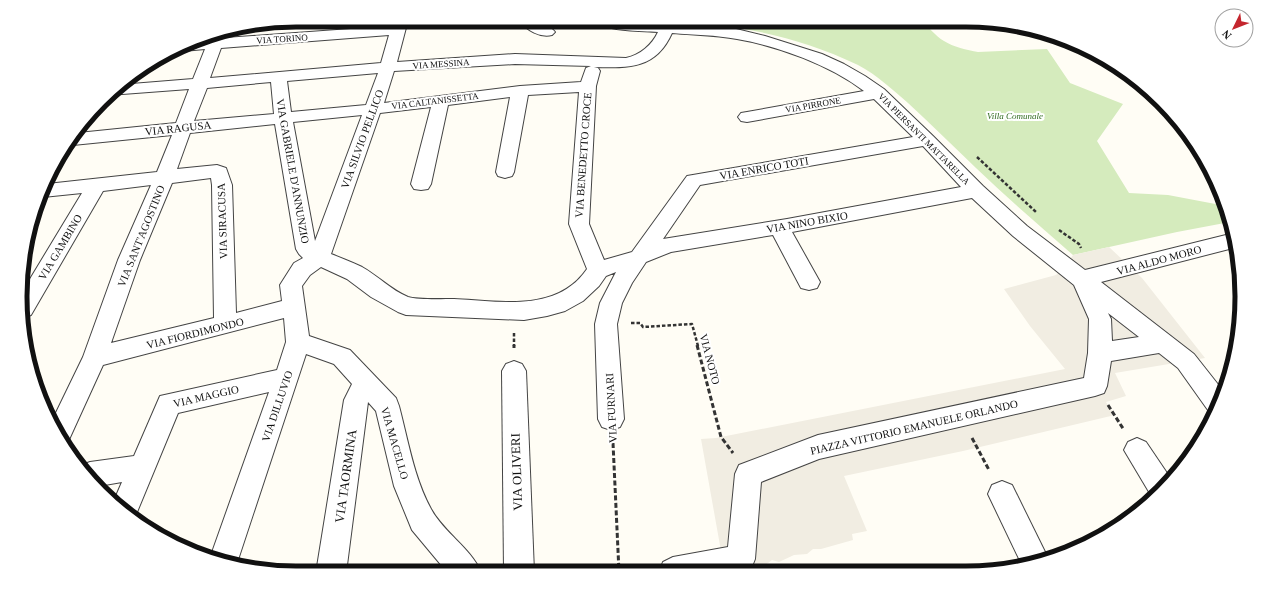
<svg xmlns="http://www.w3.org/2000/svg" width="1262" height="593" font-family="Georgia,serif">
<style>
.green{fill:#d5ebbd}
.plaza{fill:#f1ede2}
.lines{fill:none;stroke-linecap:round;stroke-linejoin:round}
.minor-casing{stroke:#444;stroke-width:2}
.path-far1{stroke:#333;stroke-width:2.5;stroke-dasharray:3.5 2;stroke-linecap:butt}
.path{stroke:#333;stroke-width:3;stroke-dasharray:5 2.5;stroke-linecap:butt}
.minor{fill:#fff;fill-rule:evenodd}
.labels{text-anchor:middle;stroke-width:4;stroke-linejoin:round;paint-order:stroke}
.far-street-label{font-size:9px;fill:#111;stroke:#fff}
.far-park-label{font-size:9px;font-style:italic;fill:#2f6b1f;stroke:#fff}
.street-label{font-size:11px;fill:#111;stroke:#fff}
.near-street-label{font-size:13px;fill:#111;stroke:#fff}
.rim{fill:none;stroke:#111;stroke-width:5}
</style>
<rect width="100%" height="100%" fill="#fffdf5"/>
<path class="green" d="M665,20h254c10,6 16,16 25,21 9,6 23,9 34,11l69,-3 23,34 53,21 -26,37 32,52 39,2 58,11 4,16 -53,10 -104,23c-33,-29 -66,-57 -97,-87 -23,-22 -45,-44 -68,-65 -15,-13 -31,-28 -50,-38 -64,-31 -123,-40 -193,-45z"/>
<g class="plaza">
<polygon points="1109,247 1142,278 1205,358 1115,373 1126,396 1106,402 1115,415 963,451 844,476 867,531 852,534 853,540 821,549 813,549 807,554 794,555 779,562 772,560 764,566 734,571 721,551 701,439 716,438 1065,369 1030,326 1004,289 1056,275 1065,266 1073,255"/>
<polygon points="632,566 633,572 543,572 619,567"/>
</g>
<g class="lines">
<g class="minor-casing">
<g id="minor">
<path d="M394,20h14l-11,42 118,-8 111,4c14,-3 26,-13 32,-26 -14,-1 -58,-1 -65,-12h31l112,9 29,7 57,18 22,10 21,12 19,13 49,47 50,50 44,40 58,44 149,-37 3,14 -136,35 93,72 30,38 -3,10 -7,12 -4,-1 -32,-45 -19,-15 -48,8 -4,25 -3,7 -9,3 -276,63 -58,23 -6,77 -4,10 -5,2 -87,1 4,-10 10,-5 55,-10 7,-73 4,-9 79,-30 266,-57 4,-25 1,-34 -15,-34 -61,-49 -41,-38 -180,34 28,50 -3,6 -8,2 -8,-2 -28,-53 -102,17 -25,10 -14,21 -10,20 -5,21 7,95 -4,8 -9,3 -9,-3 -4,-8 -3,-95 5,-21 16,-31 -10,4 -7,10 -16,15 -18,10 -18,5 -23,4 -118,-5 -8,-3 -27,-15 -24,-18 -26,-12 -11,8 -8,11 7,50 41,14 46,48 3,8c9,34 15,72 32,103 13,24 39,38 50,63h-34l-35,-42 -18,-44 -18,-75 -8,-9 -22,171h-30l28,-173 8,-16 -18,-20 -28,-10 -70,212 -26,-8 59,-166 -91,21 -43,104 -22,-14 9,-21 -23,4 -17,-21 8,-3 44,-6 26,-60 117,-26 9,-28 -2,-24 -181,47 -36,79 -2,1 -8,-10 -6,-12 32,-66 35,-97 33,-75 -48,6 -72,124 -8,3 1,-29 58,-96 -39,4 4,-13 110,-12 15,-37 -99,10 -4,-1 9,-11 98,-10 13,-34 -80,6 10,-10 74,-6 12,-30 -22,2 -6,-2 18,-9 14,-1 2,-5 15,-2 -1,6 167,-12zM672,33c22,2 44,2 65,6 41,7 93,26 127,52l-117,21 -6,1 -3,4 3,4 6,1 127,-23 39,38 -226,39 -55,76 -28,8 -15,-36 7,-138 4,-15 -2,-3 -4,-1c35,1 62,2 78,-34zM389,35l-8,28 -171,15 11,-30zM515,64l76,2 -5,2 -5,14 -61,4 -136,17 10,-32zM378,73l-12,32 -75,7 -4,-31zM271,82l3,32 -80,7 13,-33zM579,92l-10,132 18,45c-30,44 -87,32 -133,30 -11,0 -37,1 -46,-2 -17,-7 -30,-21 -46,-30 -10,-5 -21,-9 -31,-13l49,-141 51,-6 -20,77 3,5 7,1 7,-1 3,-5 17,-79 62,-8 -14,75 2,4 7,2 7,-2 2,-4 14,-77zM362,115l-47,126 -22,-119zM275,124l21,125 3,5 4,4 -9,5 -14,22 2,16 -46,12 -4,-128 -6,-17 -9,-3 -40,4 13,-36zM923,146l38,41 -174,32 -124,20 37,-54zM211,178l1,7 2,133 -103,25 29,-83 32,-77zM1108,313l31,24 -27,4 -1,-22z"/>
<path d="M519,20h15c6,6 16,5 21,12l-3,3c-12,3 -26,-5 -33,-15z"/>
<polygon points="514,361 522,364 526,371 534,572 504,572 502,371 506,364"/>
<polygon points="1137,438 1146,442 1171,479 1152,497 1124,450 1128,442"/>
<polygon points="1002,481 1012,485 1048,558 1022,565 988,494 992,485"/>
</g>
</g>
<g class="path-far1">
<polyline points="977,157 1036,212"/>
<polyline points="1059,230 1079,244 1081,248"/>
<polyline points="631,323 640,323 643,327 692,324 698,346"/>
<polyline points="514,333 514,346"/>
</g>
<g class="path">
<polyline points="514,345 514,348"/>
<polyline points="697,345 721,437 733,453"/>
<polyline points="1108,405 1124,430"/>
<polyline points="972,438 989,470"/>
<polyline points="613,443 619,572"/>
</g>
<use href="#minor" class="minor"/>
</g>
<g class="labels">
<g class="far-street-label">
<text transform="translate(282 39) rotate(-4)" y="3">VIA TORINO</text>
<text transform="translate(441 64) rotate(-4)" y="3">VIA MESSINA</text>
<text transform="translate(435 101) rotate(-7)" y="3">VIA CALTANISSETTA</text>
<text transform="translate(813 105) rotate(-10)" y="3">VIA PIRRONE</text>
<text transform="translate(924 139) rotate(45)" y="3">VIA PIERSANTI MATTARELLA</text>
</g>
<g class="far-park-label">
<text x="1015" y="119">Villa Comunale</text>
</g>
<g class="street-label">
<text transform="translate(178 128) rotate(-6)" y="4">VIA RAGUSA</text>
<text transform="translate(362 139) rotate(-70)" y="4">VIA SILVIO PELLICO</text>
<text transform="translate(583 155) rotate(-86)" y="4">VIA BENEDETTO CROCE</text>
<text transform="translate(764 168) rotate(-10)" y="4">VIA ENRICO TOTI</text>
<text transform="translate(293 171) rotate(80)" y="4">VIA GABRIELE D'ANNUNZIO</text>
<text transform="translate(222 221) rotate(-92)" y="4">VIA SIRACUSA</text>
<text transform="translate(807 222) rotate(-10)" y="4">VIA NINO BIXIO</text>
<text transform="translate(141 236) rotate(-68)" y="4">VIA SANT'AGOSTINO</text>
<text transform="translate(60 247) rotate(-59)" y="4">VIA GAMBINO</text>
<text transform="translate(1159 260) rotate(-15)" y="4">VIA ALDO MORO</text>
<text transform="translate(195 333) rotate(-14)" y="4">VIA FIORDIMONDO</text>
<text transform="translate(710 359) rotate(75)" y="4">VIA NOTO</text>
<text transform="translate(206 396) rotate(-13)" y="4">VIA MAGGIO</text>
<text transform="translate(277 406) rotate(-71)" y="4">VIA DILLUVIO</text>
<text transform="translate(611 408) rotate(-93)" y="4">VIA FURNARI</text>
<text transform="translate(914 427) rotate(-13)" y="4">PIAZZA VITTORIO EMANUELE ORLANDO</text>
<text transform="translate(395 443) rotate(74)" y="4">VIA MACELLO</text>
</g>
<g class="near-street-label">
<text transform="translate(516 472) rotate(-92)" y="5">VIA OLIVERI</text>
<text transform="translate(345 476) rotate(-82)" y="5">VIA TAORMINA</text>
</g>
</g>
<path d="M0 0H1262V593H0ZM296 27H966A269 269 0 0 1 1235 296V297A269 269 0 0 1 966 566H296A269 269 0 0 1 27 297V296A269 269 0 0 1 296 27Z" fill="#fff" fill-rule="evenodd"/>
<path class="rim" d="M296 27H966A269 269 0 0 1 1235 296V297A269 269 0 0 1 966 566H296A269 269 0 0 1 27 297V296A269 269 0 0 1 296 27Z"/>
<g transform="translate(1234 28) rotate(227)"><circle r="19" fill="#ffffff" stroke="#a0a0a0"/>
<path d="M0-3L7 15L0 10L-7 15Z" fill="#c4262e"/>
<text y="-6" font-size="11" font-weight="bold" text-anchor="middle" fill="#111111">N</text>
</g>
</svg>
